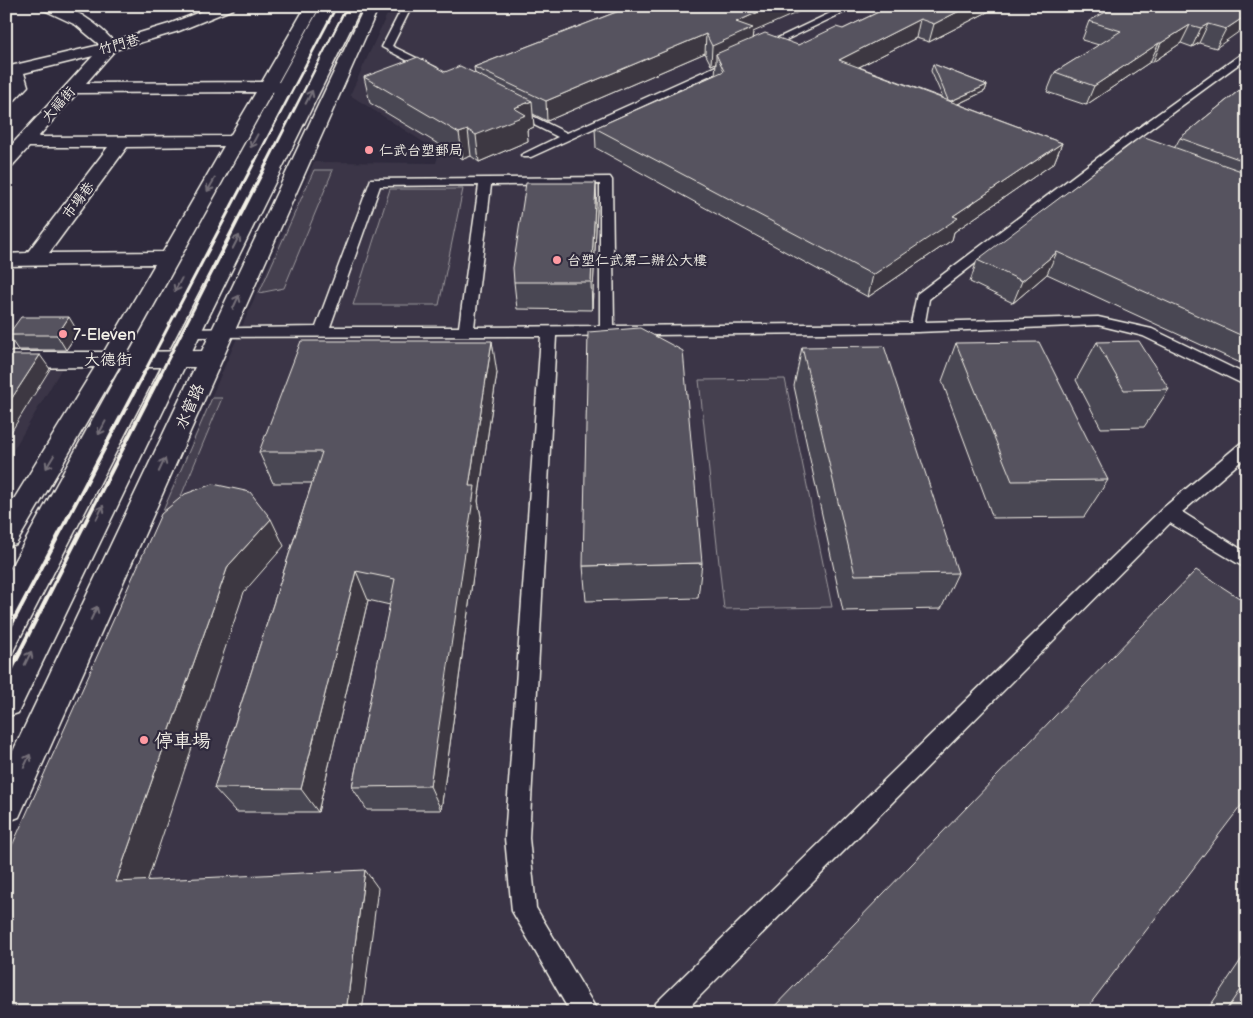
<svg xmlns="http://www.w3.org/2000/svg" width="1253" height="1018" font-family="'Balsamiq Sans','LXGW WenKai TC',sans-serif">
<style>
.built{fill:#3b3647}
.green{fill:#454050;stroke:#9c989c}
.lines{fill:none;stroke-linecap:round;stroke-linejoin:round}
.service-casing{stroke:#f4f1e8;stroke-width:3}
.minor-casing{stroke:#f4f1e8;stroke-width:3}
.tertiary-casing{stroke:#f4f1e8;stroke-width:3}
.service{fill:#2f2a3d;fill-rule:evenodd}
.minor{fill:#2f2a3d;fill-rule:evenodd}
.tertiary{fill:#2f2a3d;fill-rule:evenodd}
.rail-far3{stroke:#f4f1e8;stroke-width:2}
.rail-far2{stroke:#f4f1e8;stroke-width:3}
.rail-far1{stroke:#f4f1e8;stroke-width:4}
.rail{stroke:#f4f1e8;stroke-width:5}
.wall{fill:#4a4752;stroke:#f4f1e8}
.shaded-wall{fill:#3c3942;stroke:#f4f1e8}
.building{fill:#56525f;stroke:#f4f1e8}
.oneway{stroke:#747079}
.poi-dot{fill:#ff9aa2;stroke:#2f2a3d;stroke-width:2}
.labels{text-anchor:middle;stroke-width:4.5;stroke-linejoin:round;paint-order:stroke}
.far-street-label{font-size:14px;fill:#f4f1e8;stroke:#2f2a3d}
.far-poi-label{font-size:14px;fill:#f4f1e8;stroke:#2f2a3d;text-anchor:start}
.poi-label{font-size:16px;fill:#f4f1e8;stroke:#2f2a3d;text-anchor:start}
.street-label{font-size:16px;fill:#f4f1e8;stroke:#2f2a3d}
.near-poi-label{font-size:19px;fill:#f4f1e8;stroke:#2f2a3d;text-anchor:start}
</style>
<rect width="100%" height="100%" fill="#2f2a3d"/>
<filter id="ink" filterUnits="userSpaceOnUse"><feTurbulence type="fractalNoise" baseFrequency=".02" numOctaves="2"/><feDisplacementMap in="SourceGraphic" scale="10" xChannelSelector="R" yChannelSelector="G"/><feConvolveMatrix kernelMatrix="1 2 1 2 8 2 1 2 1" color-interpolation-filters="sRGB"/></filter>
<g filter="url(#ink)">
<g class="built">
<polygon points="391,6 1247,6 1247,1012 6,1012 6,867 314,162 436,163 439,152 350,95"/>
<polygon points="71,353 6,462 6,354"/>
</g>
<g class="green">
<polygon points="314,170 333,170 284,288 259,293"/>
<polygon points="390,189 463,189 439,305 353,305"/>
<polygon points="785,379 832,607 724,609 699,380"/>
<polygon points="212,398 222,398 179,501 163,511"/>
</g>
<g class="lines">
<g class="service-casing">
<g id="service">
<polygon points="403,6 412,6 392,46 437,68 437,72 429,72 382,47"/>
<polygon points="845,6 857,6 763,51 757,51 755,49"/>
<path d="M1247,50v8l-123,90 -195,151 -4,23 173,-5 54,12 95,46v11l-104,-50 -45,-11 -181,7 -361,4 -27,502 7,70 62,104h-28l-58,-101 -7,-73 36,-502 -351,1 -5,-2 -2,-3 2,-3 131,-2 55,-148 239,-2 2,3 2,146 297,-3 6,-29 199,-150zM600,184v142l-126,1 17,-142zM479,185l-20,142h-129l50,-141z"/>
<polygon points="736,57 739,58 739,62 531,157 523,157 521,155 558,137 508,112 507,110 508,108 516,108 567,133"/>
<polygon points="1247,441 1247,456 1182,512 1247,553 1247,569 1170,523 684,1012 652,1012 656,1003 1163,508 1241,443"/>
</g>
</g>
<g class="minor-casing">
<path id="minor" d="M40,6c6,0 14,-1 20,0 20,5 41,21 53,35l56,-17 46,-18h20l-2,3 -54,22 -64,19 -29,33 176,-1 44,-76h14l-42,76 9,2 2,3 -2,3 -15,2 -144,260 74,-1 163,-345h14l-360,811 -13,5v-56l189,-399h-76l-103,177 -10,3v-35l89,-145 -89,1v-16h98l51,-88 -149,2v-12l21,-1 81,-106h-79l-17,19 -6,1v-16l87,-95 -69,17 4,13 -16,17 -6,1v-14l6,-5 -3,-9 -3,1v-10l94,-22 -24,-20 -34,-16zM256,92l-26,44 -192,1 39,-44zM224,146l-61,106 -114,1 78,-106z"/>
</g>
<g class="tertiary-casing">
<g id="tertiary">
<polygon points="321,6 335,6 17,614 6,618 6,576"/>
<polygon points="348,6 362,6 206,322 18,713 6,717 6,668"/>
</g>
</g>
<use href="#service" class="service"/>
<use href="#minor" class="minor"/>
<use href="#tertiary" class="tertiary"/>
<g class="rail-far3">
<polyline points="255,162 337,6"/>
<polyline points="268,162 347,6"/>
</g>
<g class="rail-far2">
<polyline points="143,375 255,161"/>
<polyline points="160,375 268,161"/>
</g>
<g class="rail-far1">
<polyline points="6,635 144,373"/>
<polyline points="19,653 161,373"/>
</g>
<polyline class="rail" points="6,679 20,652"/>
</g>
<g class="wall">
<polygon points="632,6 753,32 752,38 798,45 843,29 891,6 999,6 929,42 916,38 859,67 943,98 931,71 933,64 987,85 985,91 958,104 1062,143 1054,163 954,232 952,240 868,297 596,148 595,128 715,75 716,63 711,65 705,53 547,121 533,114 534,127 527,130 528,141 479,162 471,156 463,159 370,103 364,77 445,72 475,74 474,67"/>
<polygon points="1247,6 1216,48 1199,43 1192,47 1181,43 1153,62 1150,62 1086,105 1047,92 1055,72 1099,45 1082,40 1089,21 1123,7 1136,8"/>
<polygon points="1247,74 1247,366 1047,274 1013,303 970,282 977,260 1175,147 1180,138 1243,87 1240,86"/>
<polygon points="597,209 592,310 517,309 514,282"/>
<polygon points="78,332 66,350 18,350 8,335"/>
<polygon points="1097,342 1169,389 1144,427 1101,428 1076,380"/>
<polygon points="956,343 1108,480 1084,517 993,518 942,381"/>
<polygon points="802,347 958,573 941,609 843,611 794,386"/>
<polygon points="497,373 478,501 481,517 441,810 367,810 352,787 390,605 368,600 318,812 236,812 214,788 312,483 273,483 259,452"/>
<polygon points="702,563 698,598 586,601 583,566"/>
<polygon points="1247,951 1247,1012 1206,1012"/>
</g>
<g class="shaded-wall">
<polygon points="772,6 812,6 753,32 751,47 716,54 716,63 711,65 712,46 736,22"/>
<polygon points="969,6 999,6 929,42 934,24"/>
<polygon points="1247,15 1247,26 1216,48 1226,29"/>
<polygon points="920,19 916,38 835,79 839,60"/>
<polygon points="1208,24 1199,43 1192,47 1201,28"/>
<polygon points="1190,25 1181,43 1153,62 1161,43"/>
<polygon points="706,34 705,53 547,121 546,101"/>
<polygon points="1159,43 1150,62 1086,105 1094,86"/>
<polygon points="987,85 985,91 947,109 949,102"/>
<polygon points="532,101 534,127 527,130 528,141 479,162 476,135 514,108"/>
<polygon points="468,130 471,156 463,159 459,133"/>
<polygon points="1062,143 1054,163 954,232 952,240 868,297 873,275 953,216"/>
<polygon points="596,183 597,209 592,310 591,282"/>
<polygon points="1057,252 1047,274 1013,303 1022,281"/>
<polygon points="69,317 78,332 66,350 57,335"/>
<polygon points="492,341 497,373 478,501 481,517 441,810 430,786 469,486"/>
<polygon points="40,355 50,369 6,440 6,407"/>
<polygon points="271,519 284,546 244,592 141,900 116,882 228,566"/>
<polygon points="356,571 368,600 318,812 301,789"/>
<polygon points="365,870 378,888 362,1012 346,1012"/>
</g>
<g class="building">
<polygon points="632,6 772,6 736,22 753,28 712,46 706,34 546,101 474,67"/>
<polygon points="891,6 969,6 934,24 920,19 839,60 1062,143 953,216 958,218 873,275 595,128 724,71 716,54 765,33 798,45 836,27 843,29"/>
<polygon points="1117,6 1123,7 1125,6 1129,6 1136,8 1139,6 1247,6 1247,15 1226,29 1208,24 1201,28 1190,25 1161,43 1159,43 1094,86 1055,72 1121,31 1089,21"/>
<polygon points="418,57 445,72 460,66 532,101 514,108 526,115 476,135 468,130 459,133 364,77"/>
<polygon points="933,64 987,85 951,101 948,100"/>
<polygon points="1247,84 1247,162 1180,138"/>
<polygon points="1142,136 1247,173 1247,338 1057,252 1022,281 977,260"/>
<polygon points="526,183 596,183 591,282 514,282 513,268"/>
<polygon points="21,317 69,317 57,335 8,335"/>
<polygon points="640,328 683,351 702,563 583,566 588,332"/>
<polygon points="301,341 492,341 469,486 475,486 430,786 352,787 395,579 356,571 301,789 214,788 322,452 259,452"/>
<polygon points="1139,341 1169,389 1124,390 1097,342"/>
<polygon points="1039,342 1108,480 1012,481 956,343"/>
<polygon points="884,346 958,573 855,575 802,347"/>
<polygon points="6,355 40,355 6,407"/>
<polygon points="213,484 250,492 271,519 228,566 116,882 365,870 346,1012 6,1012 6,859 161,514 185,494"/>
<polygon points="1196,570 1247,603 1247,798 1084,1012 769,1012"/>
<polygon points="1247,979 1247,1012 1225,1012"/>
</g>
<defs><path id="oneway-shaft" d="M-6 0H5M1.5-3L5.5 0L1.5 3" fill="none" stroke-width="1.6" stroke-linecap="round" stroke-linejoin="round" transform="scale(1.25)"/></defs>
<g class="oneway">
<use href="#oneway-shaft" transform="translate(309 97) rotate(-63)"/>
<use href="#oneway-shaft" transform="translate(254 141) rotate(118)"/>
<use href="#oneway-shaft" transform="translate(211 185) rotate(120)"/>
<use href="#oneway-shaft" transform="translate(236 242) rotate(-63)"/>
<use href="#oneway-shaft" transform="translate(178 285) rotate(118)"/>
<use href="#oneway-shaft" transform="translate(236 302) rotate(-65)"/>
<use href="#oneway-shaft" transform="translate(102 428) rotate(118)"/>
<use href="#oneway-shaft" transform="translate(50 462) rotate(121)"/>
<use href="#oneway-shaft" transform="translate(162 465) rotate(-65)"/>
<use href="#oneway-shaft" transform="translate(100 512) rotate(-64)"/>
<use href="#oneway-shaft" transform="translate(94 613) rotate(-65)"/>
<use href="#oneway-shaft" transform="translate(28 658) rotate(-64)"/>
<use href="#oneway-shaft" transform="translate(27 761) rotate(-65)"/>
</g>
</g>
<g class="poi-dot">
<circle cx="369" cy="150" r="5"/>
<circle cx="557" cy="260" r="5"/>
<circle cx="63" cy="334" r="5"/>
<circle cx="144" cy="740" r="5"/>
</g>
<g class="labels">
<g class="far-street-label">
<text transform="translate(119 44) rotate(-15)" y="5">竹門巷</text>
<text transform="translate(58 104) rotate(-48)" y="5">大福街</text>
<text transform="translate(78 200) rotate(-53)" y="5">市場巷</text>
</g>
<g class="far-poi-label">
<text x="379" y="155">仁武台塑郵局</text>
<text x="567" y="265">台塑仁武第二辦公大樓</text>
</g>
<g class="poi-label">
<text x="73" y="340">7-Eleven</text>
</g>
<g class="street-label">
<text x="108" y="365">大德街</text>
<text transform="translate(189 406) rotate(-66)" y="6">水管路</text>
</g>
<g class="near-poi-label">
<text x="154" y="747">停車場</text>
</g>
</g>
<rect width="1253" height="1018" fill="none" stroke="#2f2a3d" stroke-width="25"/>
<rect x="12" y="12" width="1228" height="993" fill="none" stroke="#f4f1e8" stroke-width="2" filter="url(#ink)"/>
</svg>
